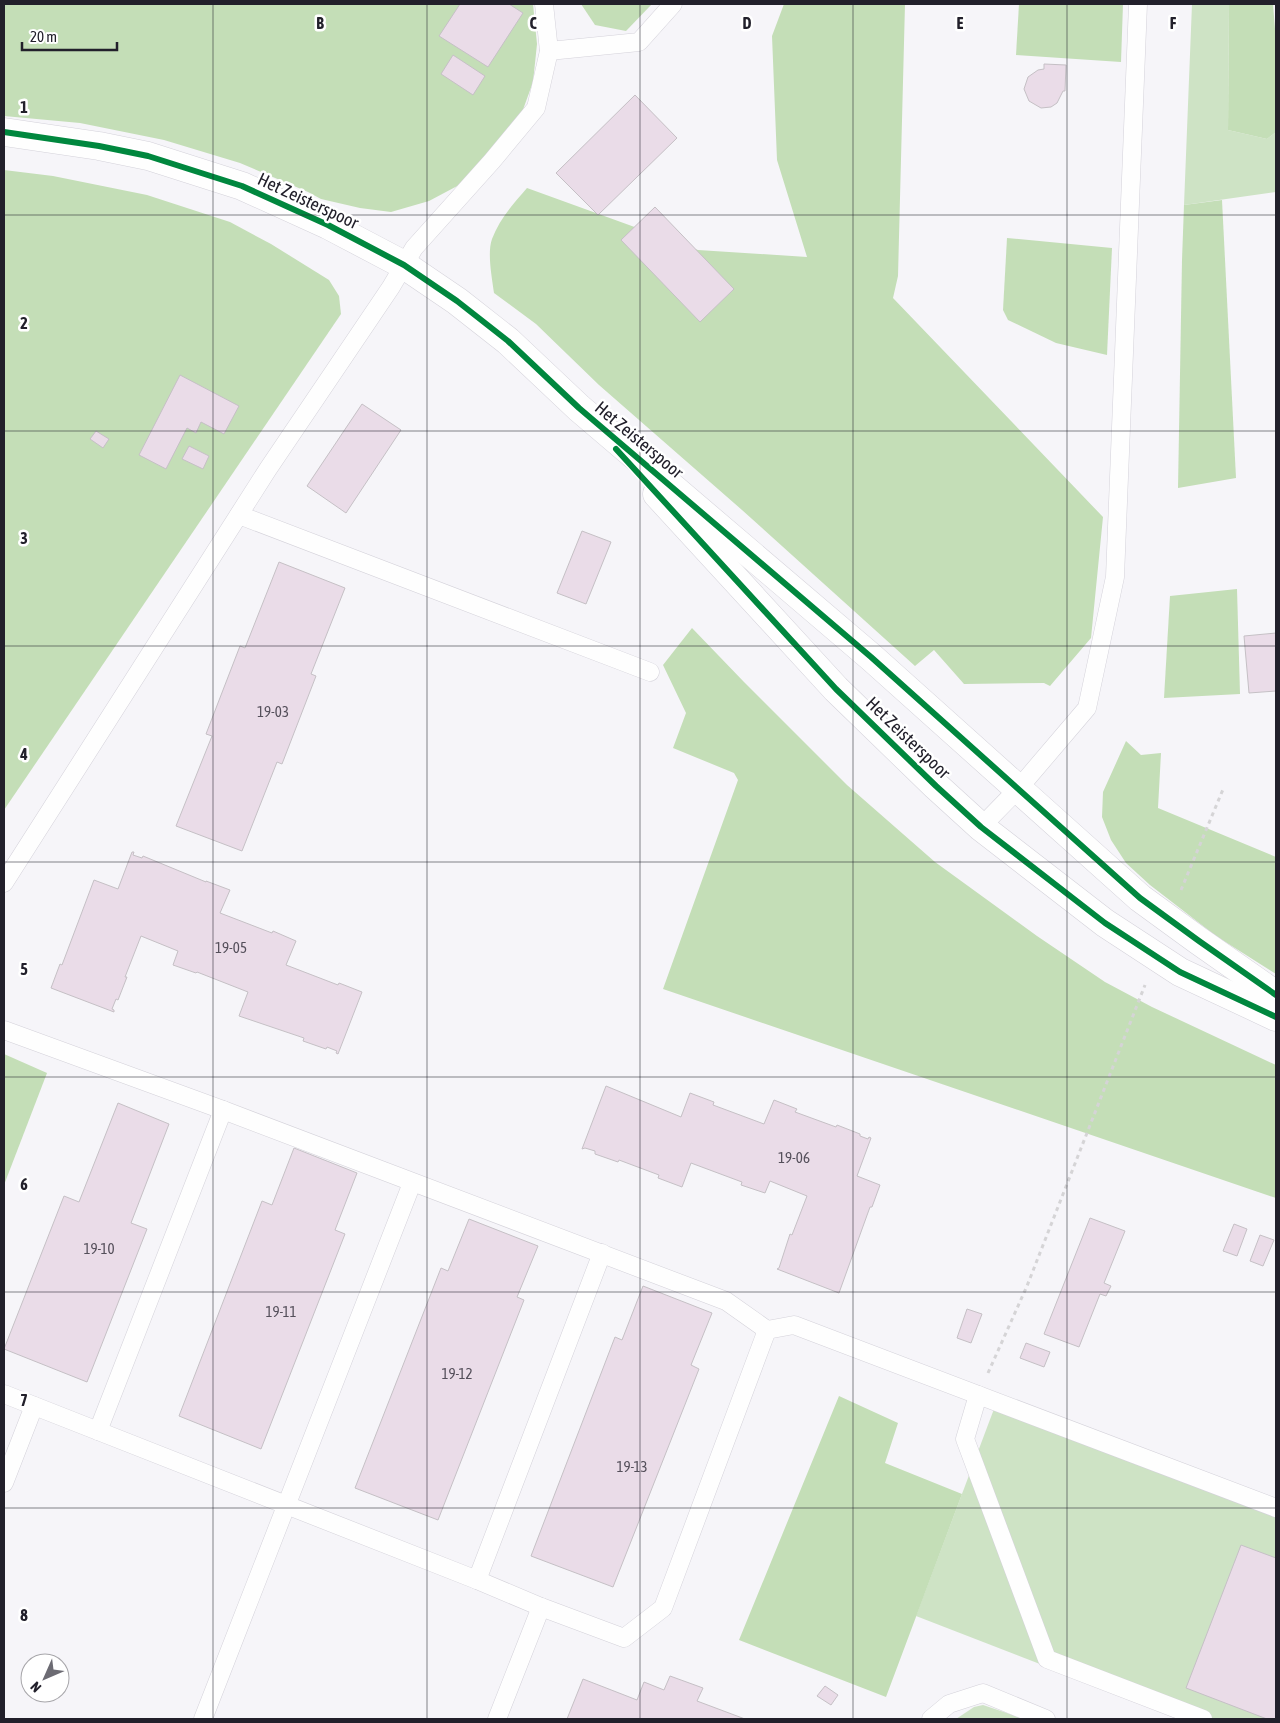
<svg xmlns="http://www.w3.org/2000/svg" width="1280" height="1723" font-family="'Asap Condensed',sans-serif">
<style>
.green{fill:#cee3c5}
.forest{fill:#c4deb7}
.building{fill:#eadce8;stroke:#c5c0c5}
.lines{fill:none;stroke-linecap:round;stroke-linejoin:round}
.service-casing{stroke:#d4d2da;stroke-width:19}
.tertiary-casing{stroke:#d4d2da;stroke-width:29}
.path{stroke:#d5d4d6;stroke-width:3;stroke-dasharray:4 4;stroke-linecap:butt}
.service{stroke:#fefefe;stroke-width:18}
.tertiary{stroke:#fefefe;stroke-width:28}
.cycleway-casing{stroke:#fff;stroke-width:9}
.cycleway{stroke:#00873e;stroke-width:6}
.grid{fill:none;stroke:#22202b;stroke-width:1;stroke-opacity:0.55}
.labels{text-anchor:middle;stroke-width:5;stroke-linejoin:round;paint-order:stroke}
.number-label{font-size:15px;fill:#544f5a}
.street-label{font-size:18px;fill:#22202b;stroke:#fff}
.grid-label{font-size:16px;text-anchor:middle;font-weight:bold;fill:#22202b;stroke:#fff;stroke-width:5;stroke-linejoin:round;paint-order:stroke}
</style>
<rect width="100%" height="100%" fill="#f6f5f9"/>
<g class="green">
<polygon points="1192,4 1229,4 1228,130 1267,139 1276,132 1276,192 1184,205"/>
<polygon points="997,1401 1276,1512 1276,1719 1182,1719 916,1616"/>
<polygon points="983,1705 1025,1719 956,1719 974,1707"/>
</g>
<g class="forest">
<polygon points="4,4 533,4 537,44 533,82 516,129 461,184 429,201 391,212 360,208 321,199 308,192 240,163 164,140 80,123 4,116"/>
<polygon points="581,4 652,4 626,31 595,25"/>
<path d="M784,4h121l-7,272 -5,22 210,219 -12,121 -41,48 -6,-3 -80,1 -30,-34 -19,16 -173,-156 -143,-125 -63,-61 -42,-31c-2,-15 -7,-40 -2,-54 7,-19 21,-35 35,-51l171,62 109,7 -30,-97 -5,-124z"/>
<polygon points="1019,4 1123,4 1121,62 1016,55"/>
<polygon points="1229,4 1273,4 1276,41 1276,132 1267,139 1228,130"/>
<polygon points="4,170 53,176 147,195 230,222 271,244 329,280 339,296 341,314 4,810"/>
<polygon points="1222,200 1236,478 1178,488 1182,260 1184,205"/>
<polygon points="1007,238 1112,248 1107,355 1056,343 1008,320 1003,310"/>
<polygon points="1237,589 1240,694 1164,698 1170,596"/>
<polygon points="692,628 744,682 847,785 935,862 1037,936 1105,982 1152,1007 1276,1065 1276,1198 663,989 738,780 734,773 673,748 686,713 663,665"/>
<polygon points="1126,741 1141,755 1161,753 1158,808 1276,857 1276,974 1216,936 1150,885 1126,863 1111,840 1102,817 1103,792"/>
<polygon points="4,1054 47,1073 4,1185"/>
<polygon points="839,1396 898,1423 885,1463 962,1494 886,1697 739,1640"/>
</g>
<g class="building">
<polygon points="460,4 509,4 523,13 488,67 439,36"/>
<polygon points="453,55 485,76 473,95 441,74"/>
<polygon points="1044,64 1066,65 1065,91 1063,91 1057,103 1051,107 1041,108 1029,101 1024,89 1028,77 1038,70 1044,69"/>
<polygon points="635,95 677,138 598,215 556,173"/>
<polygon points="655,207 734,289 700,322 621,240"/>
<polygon points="180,375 239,406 224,434 201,422 196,433 187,428 166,469 139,455"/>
<polygon points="362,404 401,430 346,513 307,486"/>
<polygon points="96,431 109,439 103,448 90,439"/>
<polygon points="189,446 209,456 203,469 182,459"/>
<polygon points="582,531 611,542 586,604 557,593"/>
<polygon points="279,562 345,588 311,674 316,676 282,764 277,762 242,851 176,826 212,736 206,734 240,646 245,648"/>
<polygon points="1276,633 1276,691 1249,693 1244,636"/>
<polygon points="132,852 134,852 133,855 142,858 143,856 206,882 206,881 230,890 220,913 272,933 273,931 296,941 286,965 338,985 339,983 362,992 338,1054 336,1053 337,1051 327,1047 326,1049 303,1041 304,1038 239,1016 248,992 197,972 196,973 173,965 178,951 141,936 125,977 127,977 118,1000 116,999 112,1009 114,1010 114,1012 51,988 60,964 62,965 94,880 118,889"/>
<polygon points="606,1086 681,1117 690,1093 714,1102 713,1105 764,1124 774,1100 797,1109 795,1112 836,1127 837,1125 860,1134 860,1136 868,1139 869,1137 871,1138 857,1176 880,1185 872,1207 870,1207 839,1293 777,1269 779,1268 790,1234 792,1235 807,1196 770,1181 765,1193 741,1185 742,1182 691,1163 682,1187 658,1178 659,1175 619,1160 618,1162 595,1154 595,1151 585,1148 582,1149"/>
<polygon points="118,1103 169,1124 131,1223 147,1229 87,1382 4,1349 64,1196 79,1202"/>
<polygon points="294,1148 357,1173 335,1230 345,1234 261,1449 179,1416 262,1201 272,1205"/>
<polygon points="1090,1218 1125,1231 1104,1283 1111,1286 1106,1296 1100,1294 1079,1347 1044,1334"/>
<polygon points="469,1219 538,1246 517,1297 524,1300 438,1520 355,1488 441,1268 448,1271"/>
<polygon points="1234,1224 1247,1229 1237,1256 1223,1251"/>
<polygon points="1260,1235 1274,1240 1263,1266 1250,1261"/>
<polygon points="643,1286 712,1313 691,1365 699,1369 613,1587 531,1556 615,1337 622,1340"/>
<polygon points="967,1309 982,1314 971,1343 957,1338"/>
<polygon points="1026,1343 1050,1352 1044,1367 1020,1358"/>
<polygon points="1241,1545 1276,1558 1276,1719 1267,1719 1186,1688"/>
<polygon points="670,1676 703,1688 697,1701 745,1719 567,1719 583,1679 637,1700 644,1682 664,1690"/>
<polygon points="825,1686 838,1695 831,1705 817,1696"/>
</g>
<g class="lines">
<g class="service-casing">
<g id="service">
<polyline points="549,51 639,42 673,4"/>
<polyline points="239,515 650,672"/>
<polyline points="981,827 1018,789 1087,708 1115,577 1138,4"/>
<polyline points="4,883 268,469 391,287 414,248 492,161 536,108 549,51 544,4"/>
<polyline points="4,1030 223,1110 726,1301 767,1330 663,1608 624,1638 541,1607 477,1580 4,1394"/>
<polyline points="767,1330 794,1325 1276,1508"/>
<polyline points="978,1395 965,1439 1047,1659 1203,1719"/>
<polyline points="98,1431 223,1110"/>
<polyline points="4,1483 34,1406"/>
<polyline points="477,1580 602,1253"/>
<polyline points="203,1719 412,1183"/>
<polyline points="497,1719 541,1607"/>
<polyline points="931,1719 949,1704 983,1693 1046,1719"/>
</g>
</g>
<g class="tertiary-casing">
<g id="tertiary">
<polyline points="4,132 99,146 148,156 242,186 328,225 404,265 457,301 508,341 579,408 871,657 1140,898 1199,941 1276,995"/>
<polyline points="657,494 836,689 936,786 981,827 1105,923 1180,972 1276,1017"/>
</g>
</g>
<g class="path">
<polyline points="1181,890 1224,787"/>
<polyline points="988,1373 1027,1286 1145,985"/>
</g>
<use href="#service" class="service"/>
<use href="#tertiary" class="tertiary"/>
<g class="cycleway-casing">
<g id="cycleway">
<polyline points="4,132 99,146 148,156 242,186 328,225 404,265 457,301 508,341 579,408 871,657 1140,898 1199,941 1276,995"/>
<polyline points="616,449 836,689 936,786 981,827 1105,923 1180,972 1276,1017"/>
</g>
</g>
<use href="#cycleway" class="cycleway"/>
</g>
<path class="grid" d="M213,4v1715M427,4v1715M640,4v1715M853,4v1715M1067,4v1715M4,215h1272M4,431h1272M4,646h1272M4,862h1272M4,1077h1272M4,1292h1272M4,1508h1272"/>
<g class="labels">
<g class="number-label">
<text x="273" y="717">19-03</text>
<text x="231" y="953">19-05</text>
<text x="794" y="1163">19-06</text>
<text x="99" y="1254">19-10</text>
<text x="281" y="1317">19-11</text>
<text x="457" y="1379">19-12</text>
<text x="632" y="1472">19-13</text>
</g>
<g class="street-label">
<text transform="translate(308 201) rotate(25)" y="6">Het Zeisterspoor</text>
<text transform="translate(639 440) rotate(40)" y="6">Het Zeisterspoor</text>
<text transform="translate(908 738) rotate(44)" y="6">Het Zeisterspoor</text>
</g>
</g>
<g class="grid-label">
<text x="320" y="29">B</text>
<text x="533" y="29">C</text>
<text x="747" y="29">D</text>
<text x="960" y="29">E</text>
<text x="1173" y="29">F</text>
<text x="24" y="113">1</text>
<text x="24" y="329">2</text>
<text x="24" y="544">3</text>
<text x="24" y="760">4</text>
<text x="24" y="975">5</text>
<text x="24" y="1190">6</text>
<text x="24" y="1406">7</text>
<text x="24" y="1621">8</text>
</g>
<rect width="1280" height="1723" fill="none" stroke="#22202b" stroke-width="10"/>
<g transform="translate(45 1678) rotate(225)"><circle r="24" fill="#ffffff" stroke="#a7a6aa"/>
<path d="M0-4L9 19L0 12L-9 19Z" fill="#6c6b73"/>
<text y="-8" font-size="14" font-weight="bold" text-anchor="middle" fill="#22202b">N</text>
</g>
<path d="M22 42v8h95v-8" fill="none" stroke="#22202b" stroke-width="2.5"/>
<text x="30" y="42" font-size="15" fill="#22202b" stroke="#ffffff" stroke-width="4" paint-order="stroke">20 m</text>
</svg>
